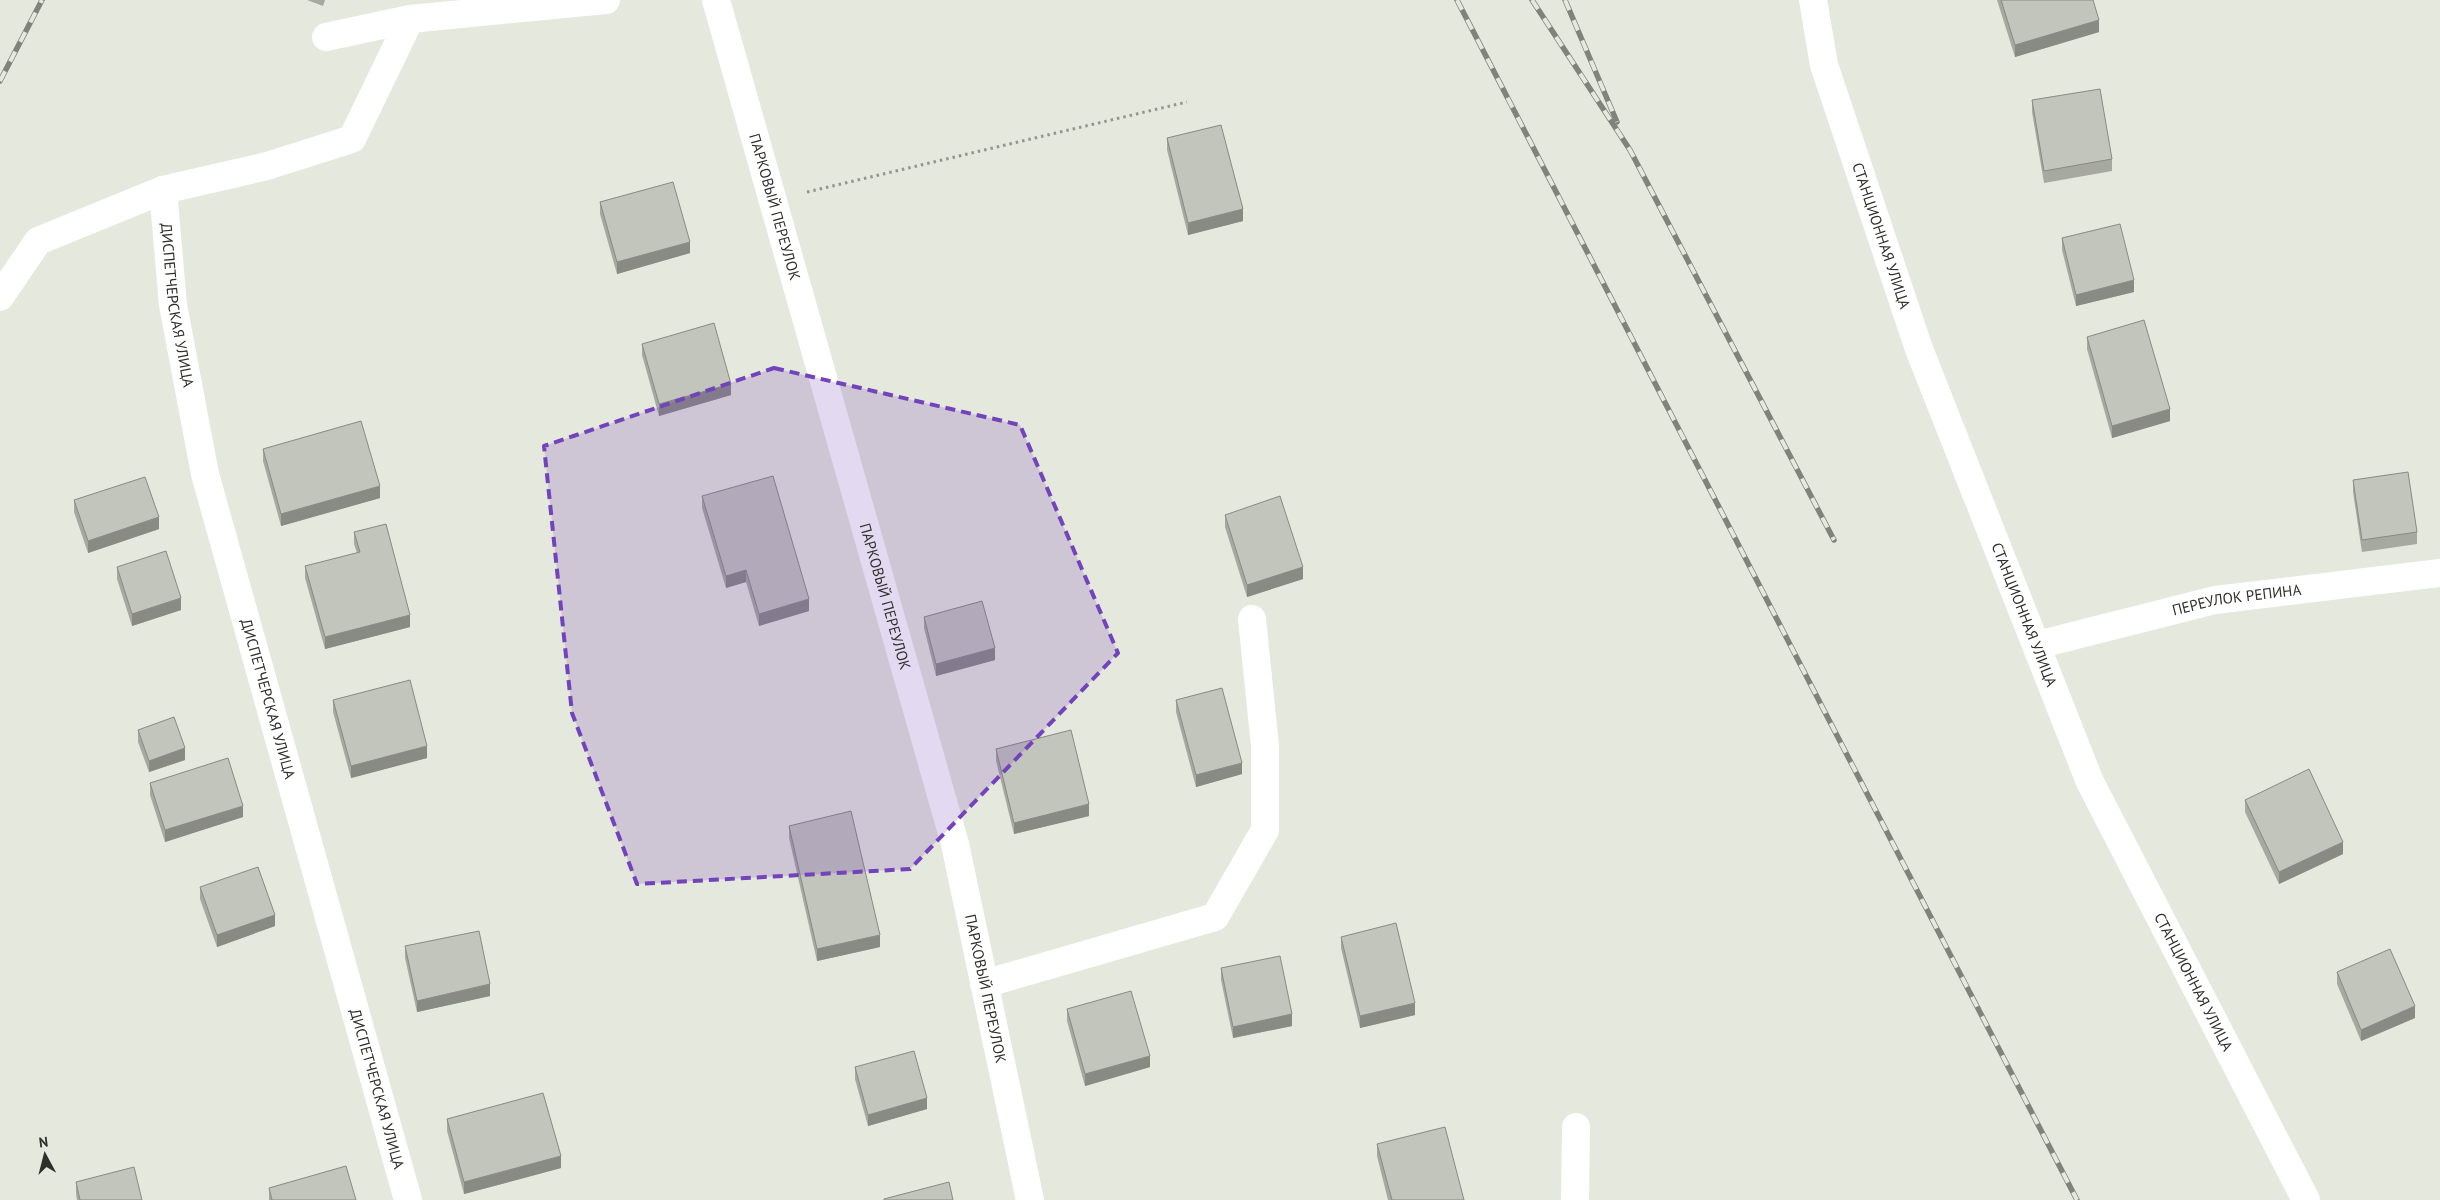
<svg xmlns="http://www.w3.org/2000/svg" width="2440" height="1200" font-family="'PT Sans',sans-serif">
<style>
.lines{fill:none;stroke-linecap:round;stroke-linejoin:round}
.path{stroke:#94968e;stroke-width:3;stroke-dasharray:2.5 4;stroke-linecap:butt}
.minor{stroke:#fff;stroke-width:28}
.rail-casing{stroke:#81837b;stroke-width:5.5}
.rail{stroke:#e5e8dd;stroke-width:4;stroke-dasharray:11;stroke-linecap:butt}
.wall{fill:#a7a9a1}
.shaded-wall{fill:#888a83}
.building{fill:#c2c5bb;stroke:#888a83}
.marked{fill:#7243bb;fill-opacity:0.2;stroke:#7243bb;stroke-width:4;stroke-dasharray:10 6;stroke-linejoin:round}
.labels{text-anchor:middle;stroke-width:4.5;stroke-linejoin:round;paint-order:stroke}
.street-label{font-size:15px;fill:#2f302c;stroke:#e5e8dd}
</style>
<rect width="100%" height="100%" fill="#e5e8dd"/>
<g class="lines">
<polyline class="path" points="807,192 1187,102"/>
<g class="minor">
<path id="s1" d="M716,0l239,844 75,356"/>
<path id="s2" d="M1813,0l11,65 95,284 171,433 216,418"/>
<polyline points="326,37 410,19 606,0"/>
<path id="s3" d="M163,190l10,115 32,169 203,726"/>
<polyline points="0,297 38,241 163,190 267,166 352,139 410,19"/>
<path id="s4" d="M2037,645l178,-45 225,-27"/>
<polyline points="984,984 1215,917 1265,830 1265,746 1252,619"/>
<polyline points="1575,1200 1576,1127"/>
</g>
<g class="rail-casing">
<g id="rail">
<polyline points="1457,0 2077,1200"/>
<polyline points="1532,0 1630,150 1834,540"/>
<polyline points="1565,0 1617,122"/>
<polyline points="0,81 42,0"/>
</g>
</g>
<use href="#rail" class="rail"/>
</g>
<g class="wall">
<polygon points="307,0 325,0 323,6"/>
<polygon points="1997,0 2093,0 2099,32 2015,57"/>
<polygon points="2032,100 2112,159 2112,171 2044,183 2032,112"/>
<polygon points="1167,138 1243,221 1188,235 1167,150"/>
<polygon points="600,202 690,253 617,274 600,214"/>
<polygon points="2062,238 2134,292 2076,306 2062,250"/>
<polygon points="2087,337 2170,421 2112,438 2087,349"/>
<polygon points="642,344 731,395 659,416 642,355"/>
<polygon points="263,449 380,498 281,526 263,461"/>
<polygon points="2353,480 2417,532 2417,544 2362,552 2353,492"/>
<polygon points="702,496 809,611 759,626 746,582 726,588 702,508"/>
<polygon points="74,500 159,529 88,553 74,512"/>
<polygon points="1225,515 1303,579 1247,597 1225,527"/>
<polygon points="354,532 410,627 325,649 305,578 305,566 357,553 354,544"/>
<polygon points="117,567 181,610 132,626 117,579"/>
<polygon points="924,617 995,660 936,676 924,628"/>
<polygon points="333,700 427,758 351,778 333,712"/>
<polygon points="1176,700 1242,774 1196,787 1176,712"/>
<polygon points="138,730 185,760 149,772 138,742"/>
<polygon points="996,749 1089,816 1014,834 996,761"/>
<polygon points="150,783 243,817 165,842 150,795"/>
<polygon points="2245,800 2343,854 2279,884 2245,812"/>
<polygon points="789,826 880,947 817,961 789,838"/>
<polygon points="200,887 275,926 217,947 200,899"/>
<polygon points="1341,937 1415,1015 1360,1028 1341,948"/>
<polygon points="405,946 490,996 417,1012 405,958"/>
<polygon points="1221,968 1292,1026 1233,1038 1221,980"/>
<polygon points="2337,972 2415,1018 2361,1041 2337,984"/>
<polygon points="1067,1009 1150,1067 1085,1086 1067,1021"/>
<polygon points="855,1067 927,1109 868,1126 855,1079"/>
<polygon points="447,1119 561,1168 464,1194 447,1131"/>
<polygon points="1377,1144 1464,1200 1388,1200 1377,1156"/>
<polygon points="76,1182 142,1200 77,1200 76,1194"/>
<polygon points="269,1188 356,1200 269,1200"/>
</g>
<g class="shaded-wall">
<polygon points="2099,20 2099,32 2015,57 2015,45"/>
<polygon points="1243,209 1243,221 1188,235 1188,223"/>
<polygon points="690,242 690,253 617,274 617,262"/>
<polygon points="2134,280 2134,292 2076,306 2076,295"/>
<polygon points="731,384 731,395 659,416 659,404"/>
<polygon points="2170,409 2170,421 2112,438 2112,426"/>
<polygon points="380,486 380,498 281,526 281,514"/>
<polygon points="159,517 159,529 88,553 88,541"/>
<polygon points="1303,567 1303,579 1247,597 1247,585"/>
<polygon points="746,570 746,582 726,588 726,576"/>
<polygon points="181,598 181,610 132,626 132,614"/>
<polygon points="809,599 809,611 759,626 759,614"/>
<polygon points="410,615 410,627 325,649 325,637"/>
<polygon points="995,648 995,660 936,676 936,664"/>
<polygon points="427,746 427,758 351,778 351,766"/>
<polygon points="185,748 185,760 149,772 149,761"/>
<polygon points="1242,763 1242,774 1196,787 1196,775"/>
<polygon points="1089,804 1089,816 1014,834 1014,823"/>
<polygon points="243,806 243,817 165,842 165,830"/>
<polygon points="2343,842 2343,854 2279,884 2279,872"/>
<polygon points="275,915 275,926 217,947 217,935"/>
<polygon points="880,935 880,947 817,961 817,949"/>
<polygon points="490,984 490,996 417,1012 417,1001"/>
<polygon points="1415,1003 1415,1015 1360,1028 1360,1016"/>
<polygon points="2415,1006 2415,1018 2361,1041 2361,1030"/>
<polygon points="1292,1014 1292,1026 1233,1038 1233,1027"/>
<polygon points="1150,1056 1150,1067 1085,1086 1085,1074"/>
<polygon points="927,1098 927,1109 868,1126 868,1115"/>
<polygon points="561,1156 561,1168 464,1194 464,1182"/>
</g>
<g class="building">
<polygon points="2001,0 2093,0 2099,20 2015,45"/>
<polygon points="2100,89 2112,159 2044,171 2032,100"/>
<polygon points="1221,125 1243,209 1188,223 1167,138"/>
<polygon points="673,182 690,242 617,262 600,202"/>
<polygon points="2120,224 2134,280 2076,295 2062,238"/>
<polygon points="2144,320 2170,409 2112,426 2087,337"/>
<polygon points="714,323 731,384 659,404 642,344"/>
<polygon points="361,421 380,486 281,514 263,449"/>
<polygon points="2408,472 2417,532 2362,540 2353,480"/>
<polygon points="773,476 809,599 759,614 746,570 726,576 702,496"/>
<polygon points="145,477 159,517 88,541 74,500"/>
<polygon points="1280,496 1303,567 1247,585 1225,515"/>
<polygon points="386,524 410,615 325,637 305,566 360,552 354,532"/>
<polygon points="166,551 181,598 132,614 117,567"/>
<polygon points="982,601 995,648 936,664 924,617"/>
<polygon points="410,680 427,746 351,766 333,700"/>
<polygon points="1222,688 1242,763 1196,775 1176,700"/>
<polygon points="174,717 185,748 149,761 138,730"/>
<polygon points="1071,730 1089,804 1014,823 996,749"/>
<polygon points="228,758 243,806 165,830 150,783"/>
<polygon points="2309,769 2343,842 2279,872 2245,800"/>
<polygon points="851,811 880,935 817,949 789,826"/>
<polygon points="258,867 275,915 217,935 200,887"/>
<polygon points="1396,923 1415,1003 1360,1016 1341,937"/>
<polygon points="479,931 490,984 417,1001 405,946"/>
<polygon points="2390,949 2415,1006 2361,1030 2337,972"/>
<polygon points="1280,956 1292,1014 1233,1027 1221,968"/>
<polygon points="1131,991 1150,1056 1085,1074 1067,1009"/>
<polygon points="914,1051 927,1098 868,1115 855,1067"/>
<polygon points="543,1093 561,1156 464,1182 447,1119"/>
<polygon points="1445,1127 1464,1200 1392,1200 1377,1144"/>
<polygon points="346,1166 356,1200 272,1200 269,1188"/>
<polygon points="134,1167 142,1200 80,1200 76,1182"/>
<polygon points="949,1182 953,1200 884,1200 884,1199"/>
</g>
<path class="marked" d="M774,368l246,57 98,228 -208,216 -273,15 -65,-171 -28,-267z"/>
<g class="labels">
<g class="street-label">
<text dy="5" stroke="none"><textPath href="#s1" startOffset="215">ПАРКОВЫЙ ПЕРЕУЛОК</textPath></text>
<text dy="5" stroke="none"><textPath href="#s2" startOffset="246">СТАНЦИОННАЯ УЛИЦА</textPath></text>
<text dy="5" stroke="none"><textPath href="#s3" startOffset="116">ДИСПЕТЧЕРСКАЯ УЛИЦА</textPath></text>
<text dy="5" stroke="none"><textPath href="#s1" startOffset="620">ПАРКОВЫЙ ПЕРЕУЛОК</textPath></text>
<text dy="5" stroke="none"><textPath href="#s4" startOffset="205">ПЕРЕУЛОК РЕПИНА</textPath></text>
<text dy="5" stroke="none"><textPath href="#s2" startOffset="651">СТАНЦИОННАЯ УЛИЦА</textPath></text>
<text dy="5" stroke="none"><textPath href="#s3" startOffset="521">ДИСПЕТЧЕРСКАЯ УЛИЦА</textPath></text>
<text dy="5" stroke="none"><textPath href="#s2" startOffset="1056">СТАНЦИОННАЯ УЛИЦА</textPath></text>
<text dy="5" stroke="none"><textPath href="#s1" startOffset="1025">ПАРКОВЫЙ ПЕРЕУЛОК</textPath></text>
<text dy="5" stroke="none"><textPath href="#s3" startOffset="926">ДИСПЕТЧЕРСКАЯ УЛИЦА</textPath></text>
</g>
</g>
<g transform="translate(45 1155) rotate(353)" stroke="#e5e8dd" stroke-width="4" paint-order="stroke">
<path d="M0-4L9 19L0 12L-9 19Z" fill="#2f302c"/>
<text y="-8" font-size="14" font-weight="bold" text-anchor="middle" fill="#2f302c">N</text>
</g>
</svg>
